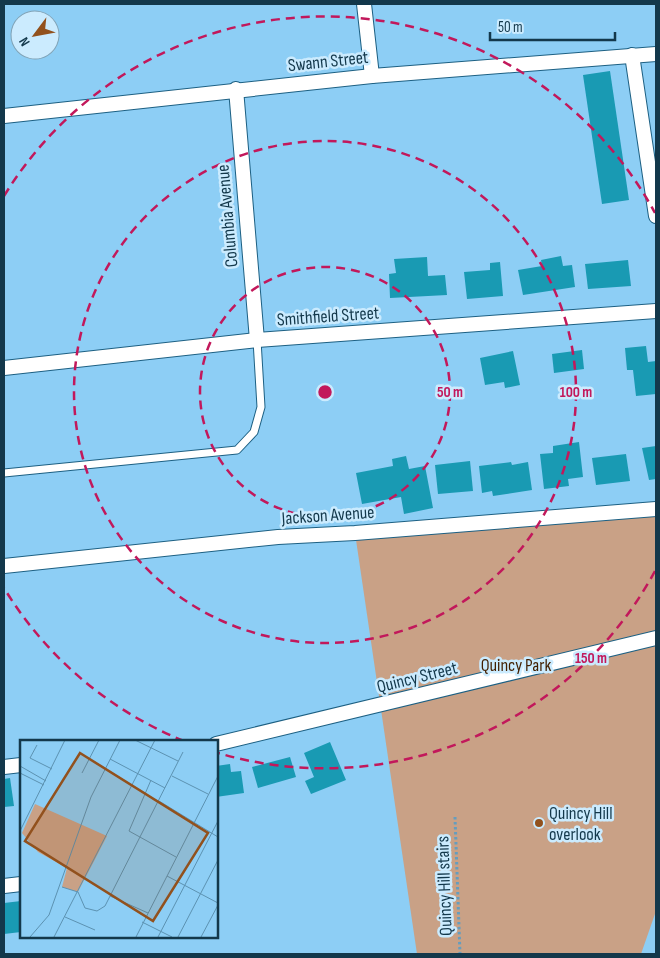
<svg xmlns="http://www.w3.org/2000/svg" width="660" height="958" font-family="'Sofia Sans Condensed',sans-serif">
<style>
.green{fill:#c9a186}
.building{fill:#199ab3}
.lines{fill:none;stroke-linecap:round;stroke-linejoin:round}
.service-casing{stroke:#1d6083;stroke-width:9}
.minor-casing{stroke:#1d6083;stroke-width:16}
.path{stroke:#659dbe;stroke-width:3;stroke-dasharray:2.5 2.5;stroke-linecap:butt}
.service{stroke:#fff;stroke-width:7}
.minor{stroke:#fff;stroke-width:14}
.ring{fill:none;stroke:#c2185b;stroke-width:2.5;stroke-dasharray:9 6}
.poi-dot{fill:#92511d;stroke:#cbebfe;stroke-width:2}
.labels{text-anchor:middle;stroke-width:5;stroke-linejoin:round;paint-order:stroke}
.street-label{font-size:18px;fill:#13384b;stroke:#cbebfe}
.park-label{font-size:18px;fill:#421f01;stroke:#cbebfe}
.poi-label{font-size:18px;fill:#13384b;stroke:#cbebfe;text-anchor:start}
.inset-road{fill:none;stroke:#5c92b1;stroke-width:1}
.view{fill:#92511d;fill-opacity:0.15;stroke:#92511d;stroke-width:2.5}
.inset-edge{fill:none;stroke:#13384b;stroke-width:2.5}
.centre{fill:#c2185b;stroke:#cbebfe;stroke-width:2.5}
.ring-label{font-size:15px;text-anchor:middle;font-weight:bold;fill:#c2185b;stroke:#cbebfe;stroke-width:5;stroke-linejoin:round;paint-order:stroke}
</style>
<rect width="100%" height="100%" fill="#8dcef5"/>
<polygon class="green" points="656,509 656,911 641,954 417,954 355,533"/>
<g class="building">
<polygon points="610,71 629,200 602,204 583,75"/>
<polygon points="561,256 563,266 572,265 575,287 523,295 518,270 542,266 541,260"/>
<polygon points="427,257 428,276 445,275 447,295 390,298 389,274 396,273 394,259"/>
<polygon points="628,260 631,286 588,289 585,264"/>
<polygon points="500,262 503,296 467,299 464,272 490,270 490,263"/>
<polygon points="646,346 648,362 656,361 656,394 636,396 633,370 627,370 625,348"/>
<polygon points="582,350 584,369 554,373 552,354"/>
<polygon points="513,351 520,385 505,388 504,382 485,385 480,358"/>
<polygon points="579,442 583,477 568,479 569,486 544,489 540,454 553,453 553,446"/>
<polygon points="656,446 656,479 649,480 642,448"/>
<polygon points="626,454 630,481 596,485 592,458"/>
<polygon points="406,456 409,469 425,466 433,508 404,514 401,497 362,504 356,473 393,466 392,459"/>
<polygon points="470,461 473,491 438,494 435,465"/>
<polygon points="511,462 512,465 528,462 532,490 493,496 492,491 482,493 479,466"/>
<polygon points="330,742 346,780 311,794 305,781 314,777 304,753"/>
<polygon points="290,757 296,777 258,788 252,767"/>
<polygon points="230,764 231,772 241,771 244,793 216,797 216,766"/>
<polygon points="10,778 14,806 4,807 4,779"/>
<polygon points="21,901 21,932 4,934 4,903"/>
</g>
<g class="lines">
<g class="service-casing">
<polyline id="service" points="4,473 237,450 254,432 261,407 257,340"/>
</g>
<g class="minor-casing">
<g id="minor">
<polyline points="364,4 372,76"/>
<polyline points="632,55 656,216"/>
<polyline points="236,89 257,340"/>
<polyline points="4,116 372,76 656,54"/>
<polyline points="4,368 257,340 656,311"/>
<polyline points="4,566 278,537 355,533 656,509"/>
<polyline points="216,744 656,638"/>
<polyline points="4,767 21,765"/>
<polyline points="4,886 21,884"/>
</g>
</g>
<polyline class="path" points="455,817 460,954"/>
<use href="#service" class="service"/>
<use href="#minor" class="minor"/>
</g>
<g class="ring">
<circle cx="325" cy="392" r="125"/>
<circle cx="325" cy="392" r="251"/>
<path d="M655 571A376 376 0 0 1 218 753M184 741A376 376 0 0 1 4 588M4 196A376 376 0 0 1 655 213"/>
</g>
<circle class="poi-dot" cx="539" cy="823" r="5"/>
<g class="labels">
<g class="street-label">
<text transform="translate(328 61) rotate(-6)" y="6">Swann Street</text>
<text transform="translate(227 216) rotate(-95)" y="6">Columbia Avenue</text>
<text transform="translate(328 316) rotate(-4)" y="6">Smithfield Street</text>
<text transform="translate(328 515) rotate(-4)" y="6">Jackson Avenue</text>
<text transform="translate(417 677) rotate(-14)" y="6">Quincy Street</text>
<text transform="translate(444 886) rotate(-92)" y="6">Quincy Hill stairs</text>
</g>
<g class="park-label">
<text x="516" y="671">Quincy Park</text>
</g>
<g class="poi-label">
<text x="549" y="819">Quincy Hill<tspan x="549" dy="21">overlook</tspan></text>
</g>
</g>
<g transform="translate(20 740)">
<rect width="198" height="198" fill="#8dcef5"/>
<path d="M15,64l72,32 -29,56 -16,-5 5,-19 -29,-16 -16,-19z" fill="#c9a186"/>
<path class="inset-road" d="M115,0l43,21M17,5l-7,13 22,11M90,19l55,29M0,26l26,15M0,33l24,12M62,33l17,-33M152,36l36,18M131,40l-22,51 47,26M139,61l59,36M0,91l45,-91M147,136l51,27M42,147l16,5 7,16 12,3 8,-5 78,-154M90,156l38,17M45,177l30,13M122,182l30,15M10,197l19,-22 42,-118 29,-57M34,197l101,-197M116,197l82,-161M138,197l60,-116M158,197l40,-77M181,197l17,-32"/>
<path class="view" d="M60,13l128,80 -55,88 -128,-80z"/>
<rect width="198" height="198" class="inset-edge"/>
</g>
<circle cx="325" cy="392" r="8" class="centre"/>
<g class="ring-label">
<text x="450" y="397">50 m</text>
<text x="576" y="397">100 m</text>
<text x="591" y="663">150 m</text>
</g>
<rect width="660" height="958" fill="none" stroke="#13384b" stroke-width="10"/>
<g transform="translate(35 35) rotate(238)"><circle r="24" fill="#cbebfe" stroke="#81a3b6"/>
<path d="M0-4L9 19L0 12L-9 19Z" fill="#92511d"/>
<text y="-8" font-size="14" font-weight="bold" text-anchor="middle" fill="#13384b">N</text>
</g>
<path d="M490 32v8h125v-8" fill="none" stroke="#13384b" stroke-width="2.5"/>
<text x="498" y="32" font-size="15" fill="#13384b" stroke="#cbebfe" stroke-width="4" paint-order="stroke">50 m</text>
</svg>
